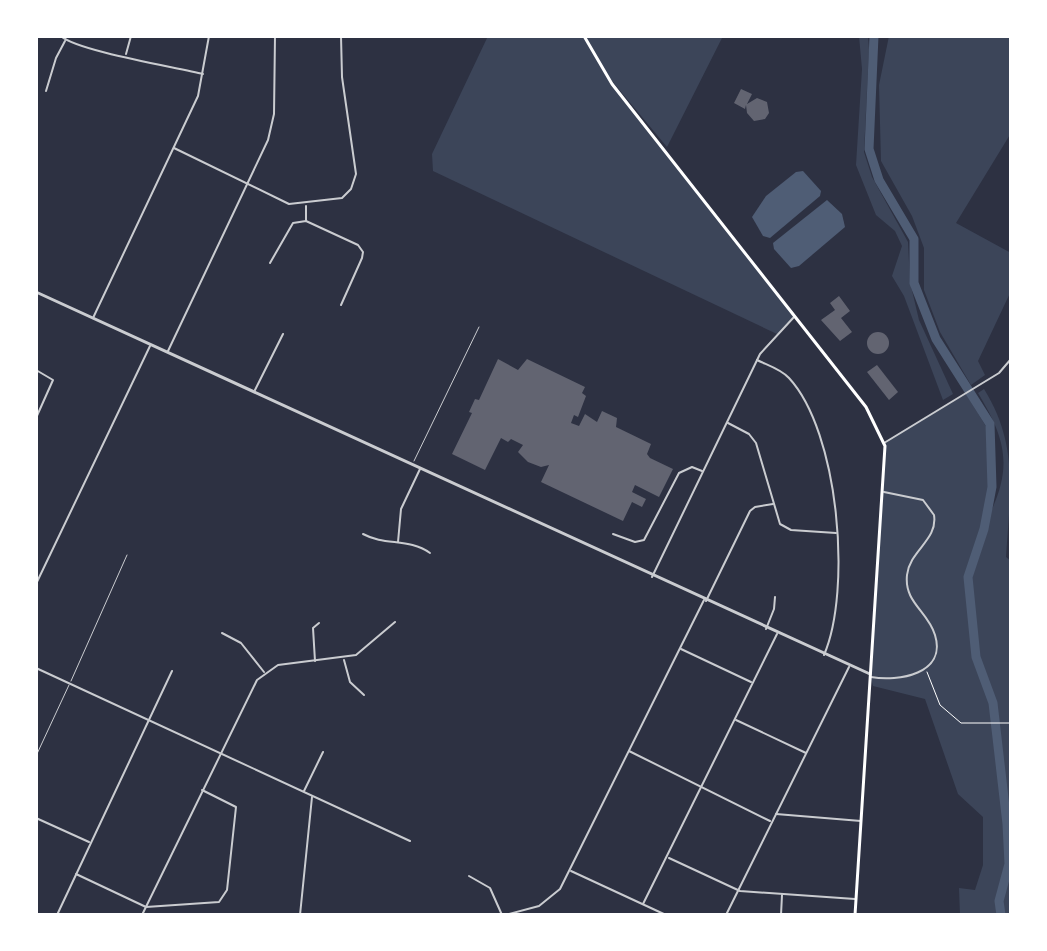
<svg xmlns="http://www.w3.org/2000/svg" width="1047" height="951" font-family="Arial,sans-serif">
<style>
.green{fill:#3c4559}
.water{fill:#4f5d75}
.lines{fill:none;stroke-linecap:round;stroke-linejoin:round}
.river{stroke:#4f5d75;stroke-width:9}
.building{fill:#626471}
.path{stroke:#fff;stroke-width:1}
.service{stroke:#caccd0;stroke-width:1}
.minor{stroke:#caccd0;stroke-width:2}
.tertiary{stroke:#caccd0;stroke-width:3}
.secondary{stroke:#fff;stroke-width:3}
</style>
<rect width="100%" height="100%" fill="#2d3142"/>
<g class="green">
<polygon points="488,36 723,36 667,147 607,75 795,316 777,334 433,171 432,154"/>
<polygon points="859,36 868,36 869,49 864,152 872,177 908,242 910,282 919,320 953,394 943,400 904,296 892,276 902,246 895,231 876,215 856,165 862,69"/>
<polygon points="889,36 1011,36 1011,133 956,223 1011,253 1011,291 978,361 985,375 971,385 940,332 924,290 924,248 912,216 881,161 879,85"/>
<path d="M984,389c35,56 26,105 22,168l5,4v354l-14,-4v4h-37l-1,-27 16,2 8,-25v-48l-25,-23 -33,-95 -52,-13 -3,-12 14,-231 82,-49 21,34 5,59 -5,33c26,-52 20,-79 -9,-127z"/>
</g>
<g class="water">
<polygon points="803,171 821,191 820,196 770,238 763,236 752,217 766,196 796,172"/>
<polygon points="827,200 842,214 845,227 799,266 791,268 774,249 773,243"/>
</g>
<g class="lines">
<polyline class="river" points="874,36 869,149 879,180 914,239 914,283 936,339 990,424 992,487 984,529 968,577 976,657 993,703 1007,824 1009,864 999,901 1001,915"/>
</g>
<g class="building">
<polygon points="741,89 752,94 747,104 757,98 767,102 769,113 765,119 754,121 747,113 746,105 745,109 734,103"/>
<polygon points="839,296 850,311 841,318 852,332 840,341 821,320 835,310 830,303"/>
<circle cx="878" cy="343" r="11"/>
<polygon points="498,359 518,370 527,359 585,387 582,393 586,396 578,417 574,415 571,423 579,426 585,414 597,422 602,411 617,418 616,427 651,444 647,454 650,458 673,469 659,497 635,485 632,492 646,499 642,507 632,502 623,521 541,482 549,465 541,467 528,462 518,452 523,445 511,439 508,442 501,438 485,470 452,454 472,413 469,412 475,399 479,400"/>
<polygon points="877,365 898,392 889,400 867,372"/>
</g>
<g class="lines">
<polyline class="path" points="927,672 940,705 961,723 1011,723"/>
<g class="service">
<polyline points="414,461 479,327"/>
<polyline points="71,681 127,555"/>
<polyline points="36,756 69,685"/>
</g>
<g class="minor">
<path d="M61,36c16,15 114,31 142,38"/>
<polyline points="126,54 131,36"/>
<polyline points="46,91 56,58 65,41"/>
<polyline points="174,148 289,204 342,198 351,189 356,174 342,77 341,36"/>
<polyline points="306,220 306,206"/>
<polyline points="270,263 293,223 306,221 358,245 363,252 362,258 341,305"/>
<polyline points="93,318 198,96 209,36"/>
<polyline points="168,351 268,140 274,114 275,36"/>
<path d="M757,360c10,5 24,9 32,18 50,54 63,212 35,277"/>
<polyline points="36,370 53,380 36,418"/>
<polyline points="255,390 283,334"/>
<polyline points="728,423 749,434 756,443 780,524 791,530 836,533"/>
<polyline points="884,443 999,373 1011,359"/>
<path d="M363,534c22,12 46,4 67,19"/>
<polyline points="613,534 635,542 644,540 679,473 692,467 702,471"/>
<polyline points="398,542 401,509 420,469"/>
<polyline points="652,577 760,354 794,317"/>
<polyline points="36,584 150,346"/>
<polyline points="706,601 750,511 755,507 773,504"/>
<polyline points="766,629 774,609 775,597"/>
<polyline points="222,633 241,643 264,672"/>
<polyline points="681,649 751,682"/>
<polyline points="344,660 350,682 364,695"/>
<polyline points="315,661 313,628 319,623"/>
<polyline points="36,668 410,841"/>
<path d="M871,677c27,5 76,-3 64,-42 -7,-24 -31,-32 -28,-60 3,-25 31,-35 27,-60l-11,-15 -39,-8"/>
<polyline points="736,720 806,753"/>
<polyline points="629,751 770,821"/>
<polyline points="304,791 323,752"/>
<polyline points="776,814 861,821"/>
<polyline points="36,818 89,842"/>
<polyline points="669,858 740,891 855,899"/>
<polyline points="571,871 666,915"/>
<polyline points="76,874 146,907 219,902 227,890 236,807 202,790"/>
<polyline points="469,876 490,888 502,915"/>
<polyline points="643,904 777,634"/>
<polyline points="57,915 172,671"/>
<polyline points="142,915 257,680 278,665 356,655 395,622"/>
<polyline points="300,915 312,797"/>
<polyline points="505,915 539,906 560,889 704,600"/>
<polyline points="726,915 849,667"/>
<polyline points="781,915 782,895"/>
</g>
<polyline class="tertiary" points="36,292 870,674"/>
<polyline class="secondary" points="584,36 612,84 866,407 885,446 855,915"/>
</g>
<rect width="1047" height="951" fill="none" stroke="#ffffff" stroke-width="76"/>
</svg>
